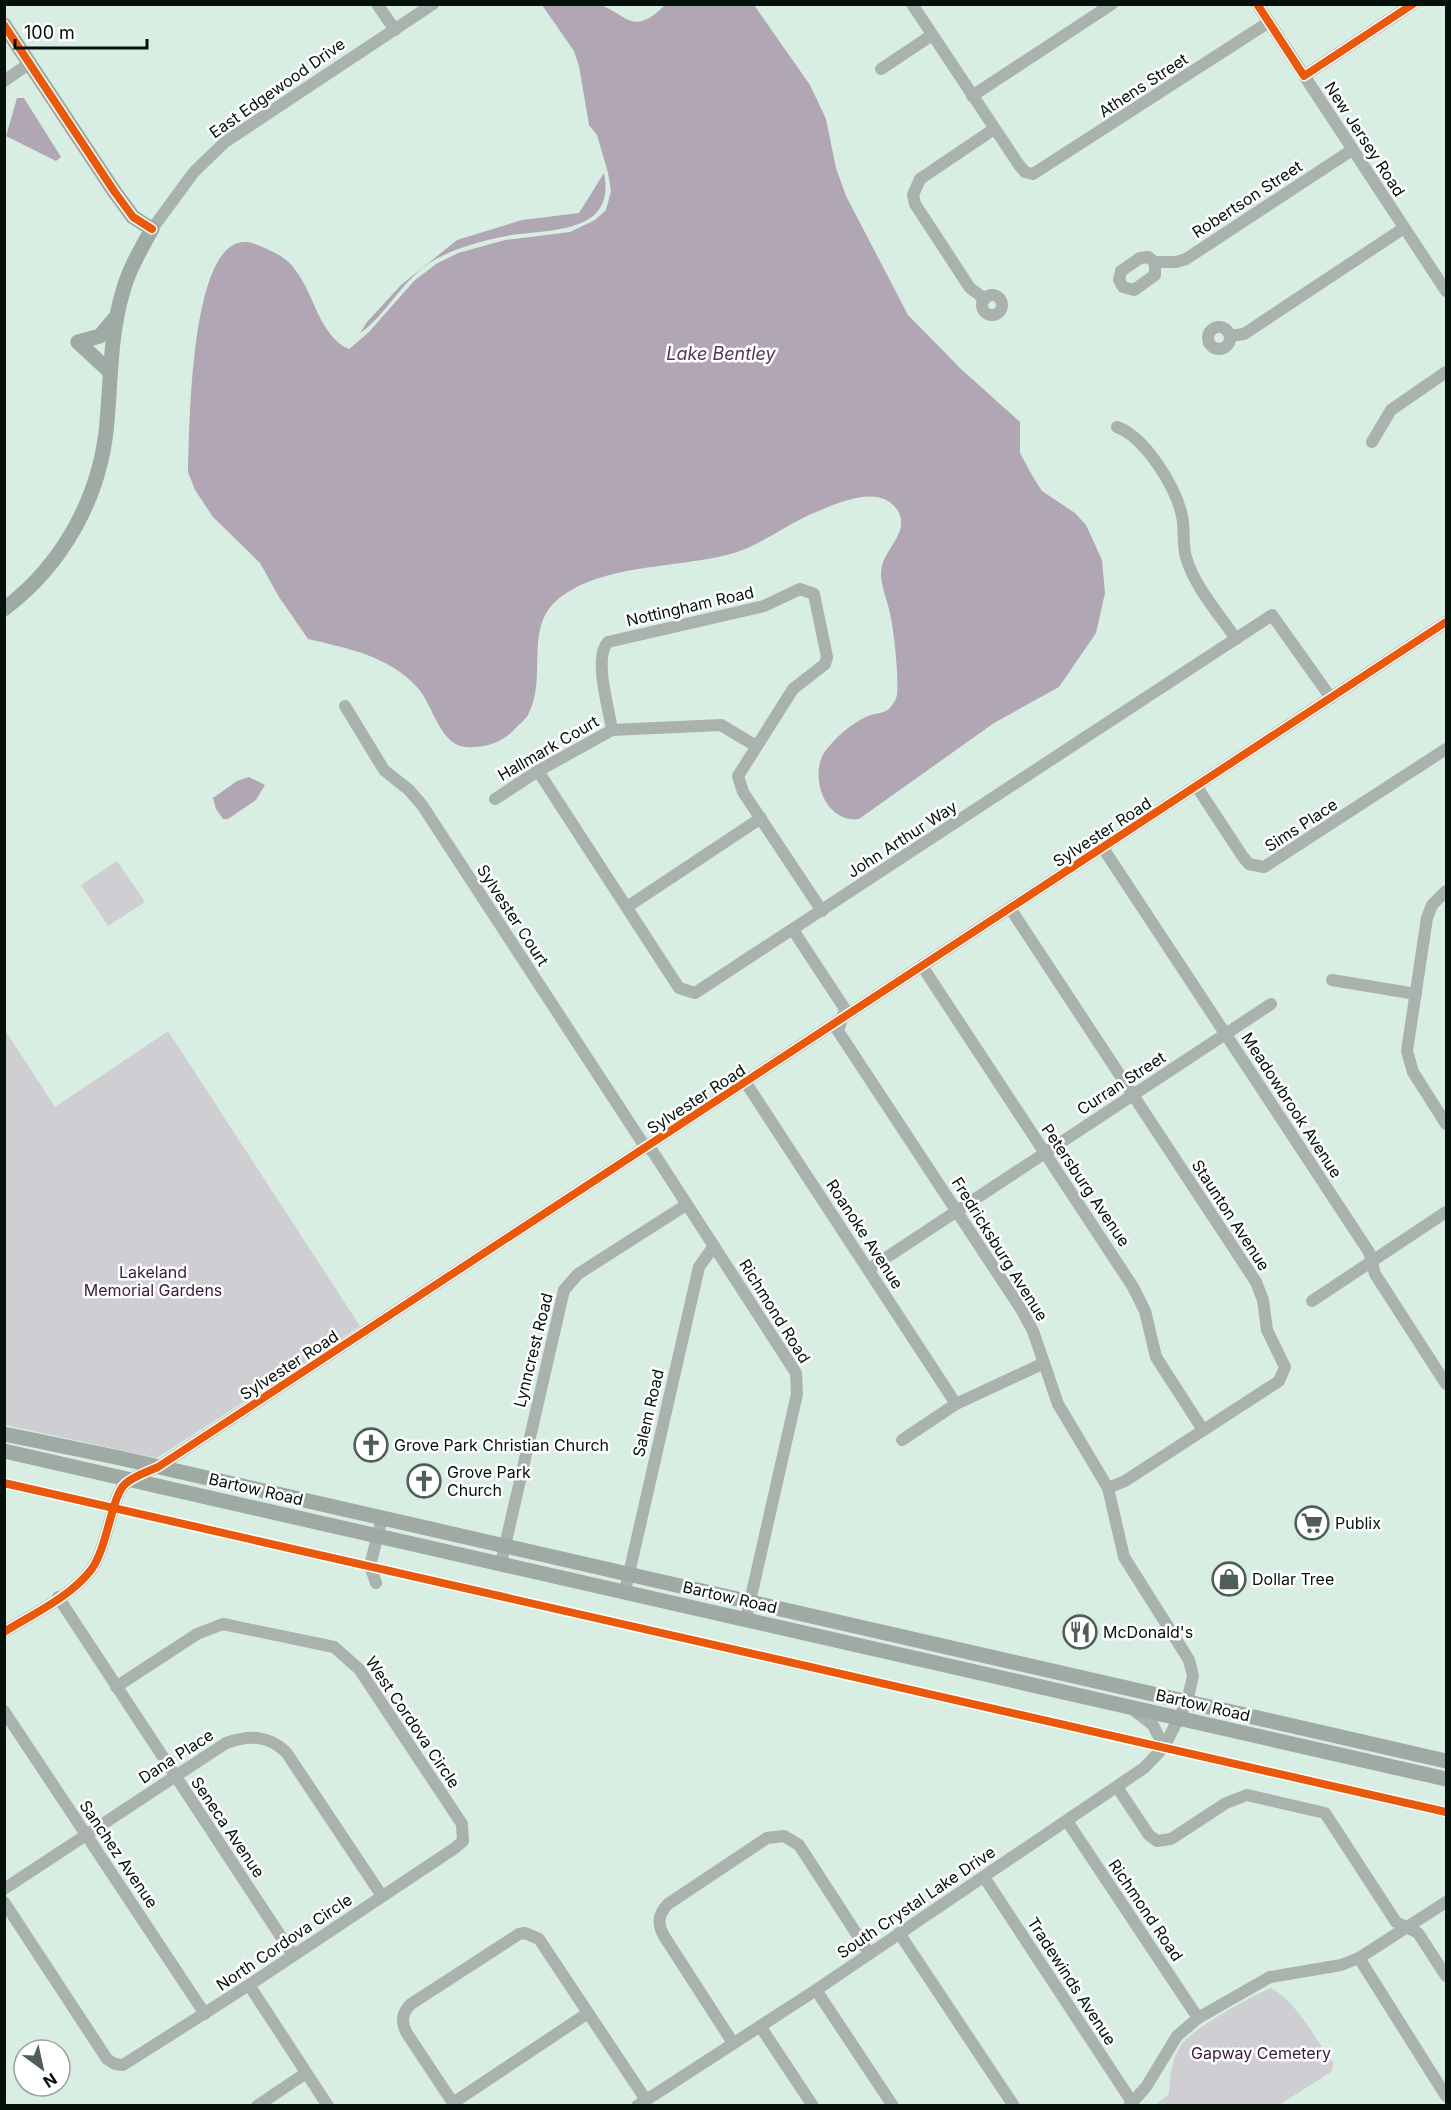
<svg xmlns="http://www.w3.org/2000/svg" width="1451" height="2110" font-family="Inter,sans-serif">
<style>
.green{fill:#cfcfd3}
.water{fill:#b1a7b4}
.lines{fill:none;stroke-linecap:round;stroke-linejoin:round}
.minor{stroke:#a9b2ad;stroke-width:12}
.major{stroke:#9faaa4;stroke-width:15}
.rail{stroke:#9faaa4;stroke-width:3;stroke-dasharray:12 6;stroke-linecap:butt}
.cycleway-casing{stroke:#fff;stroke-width:11}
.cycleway{stroke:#e8590c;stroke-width:8}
.labels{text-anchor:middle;stroke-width:5;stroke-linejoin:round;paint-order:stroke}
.street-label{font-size:16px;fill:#05110b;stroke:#fff}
.park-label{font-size:16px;fill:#3b1b3c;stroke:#fff}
.poi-label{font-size:16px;fill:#05110b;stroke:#fff;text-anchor:start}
.water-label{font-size:18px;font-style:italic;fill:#593659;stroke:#fff}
</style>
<rect width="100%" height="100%" fill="#d8eee2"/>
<g class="green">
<polygon points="117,861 145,902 108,926 81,885"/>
<polygon points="5,1030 55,1107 168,1031 360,1326 157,1458 5,1425"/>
<path d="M1271,1988c27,14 44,52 63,76l-3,8 -52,33h-124l14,-11c1,-18 2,-33 12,-49 9,-15 72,-50 90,-57z"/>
</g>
<g class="water">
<path d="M542,5c17,-1 35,-2 52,-1 30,4 36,37 71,1h89l56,80 16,34 10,49 10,28 62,119 53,54 59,53v31l13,24 9,14 33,22 11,12 16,35 3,33 -9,40 -37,54 -65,36 -135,96c-33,5 -50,-41 -35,-66 10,-15 28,-30 44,-37 7,-3 15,-2 21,-7 4,-4 8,-11 8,-15 2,-18 -3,-62 -7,-81 -3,-13 -8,-24 -9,-38 -1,-16 12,-28 18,-42 3,-7 3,-15 -1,-22 -18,-30 -65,-6 -89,4 -24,11 -46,28 -72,37 -53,17 -137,10 -181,49 -32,29 -8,78 -28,114 -4,6 -11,11 -16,17 -13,12 -29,16 -47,15 -26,-3 -32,-43 -48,-60 -30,-32 -68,-38 -109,-48l-29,-42 -19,-34 -47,-46 -18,-27 -7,-18c2,-37 0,-253 67,-228 17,7 31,12 41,27 18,23 24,66 53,78l19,-16 46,-52 22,-17 22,-11 47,-13 65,-8 25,-12 11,-10 5,-19 -3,-18 -11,-38 -8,-10 -10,-59 -5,-15z"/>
<polygon points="17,98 24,98 61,157 56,161 6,136"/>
<path d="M604,173c13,65 -61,55 -103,64 -22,5 -45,11 -65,22 -33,18 -49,56 -76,74l7,-11 34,-37 56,-45 65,-20 57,-7z"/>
<polygon points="249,777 265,785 256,800 228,819 223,819 216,809 213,798 237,781"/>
</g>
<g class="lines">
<g class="minor">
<polyline points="377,4 395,30"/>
<polyline points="912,4 1019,165 1025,172 1033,174 1269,22"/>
<polyline points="1257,4 1446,291"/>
<polyline points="881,69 932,35"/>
<polyline points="1304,76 1413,4"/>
<polyline points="4,81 30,63"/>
<polyline points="972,96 1112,4"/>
<polyline points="152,229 194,172 225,142 433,4"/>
<polygon points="1148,257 1155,262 1155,275 1134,290 1123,287 1119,280 1121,271 1140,258"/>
<polyline points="1155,262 1176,262 1186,259 1352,150"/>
<circle cx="992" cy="305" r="10"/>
<polyline points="985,299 970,288 915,204 913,195 920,179 994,129"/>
<circle cx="1219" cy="338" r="11"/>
<polyline points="1230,336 1244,334 1404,228"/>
<path d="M1117,427c28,10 59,60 65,89 3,13 0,28 4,41 8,29 33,57 50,82"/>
<polyline points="1372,442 1391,410 1446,372"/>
<polyline points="345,706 384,770 409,790 422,805 642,1142 653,1152 796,1373 797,1394 746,1619"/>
<path d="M612,730c-3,-22 -19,-73 -4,-88l156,-36 36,-17 14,5 13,63 -2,7 -32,25 -55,87 5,16 79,119"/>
<polyline points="538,771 679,988 695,993 1272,615 1331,698"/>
<polyline points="1197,787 1243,857 1249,864 1264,867 1446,749"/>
<polyline points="495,799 538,771 612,730 721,725 756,746"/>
<polyline points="1103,848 1369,1252 1375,1274 1446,1384"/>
<polyline points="1446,891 1432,905 1427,918 1407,1051 1413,1072 1446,1124"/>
<polyline points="627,907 761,818"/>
<polyline points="1010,908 1256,1282 1263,1300 1267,1330 1285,1367 1279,1381 1125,1481 1108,1488"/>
<polyline points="922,966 1133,1287 1145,1311 1156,1357 1203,1430"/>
<polyline points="1332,980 1416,994"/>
<polyline points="746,1083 956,1404"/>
<polyline points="869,1269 1271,1004"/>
<polyline points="1312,1301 1446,1212"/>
<polyline points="902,1440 956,1404 1044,1363"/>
<polyline points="501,1563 564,1290 578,1274 686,1205"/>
<polyline points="376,1583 370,1566 382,1518"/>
<polyline points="625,1591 699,1267 714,1246"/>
<polyline points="58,1597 293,1955"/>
<path d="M4,1632c29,-18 66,-35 87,-62 17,-23 20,-73 34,-86 9,-8 22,-12 33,-17l1288,-845"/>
<polyline points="1131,1708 1153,1725 1164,1747"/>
<polyline points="4,1711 205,2014"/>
<polyline points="1117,1787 1149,1835 1157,1841 1171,1839 1226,1803 1247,1795 1325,1813 1396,1922 1418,1933 1446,1976"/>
<polyline points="1067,1821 1198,2018"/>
<polyline points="984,1877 1132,2102"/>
<path d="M4,1889l222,-146c23,-8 42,-8 60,9l96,144"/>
<polyline points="4,1902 107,2059 115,2064 123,2065 249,1985 455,1848 463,1841 462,1824 359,1669 334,1647 223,1624 197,1634 116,1687"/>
<polyline points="899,1933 1014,2106"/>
<polyline points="1359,1958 1446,2096"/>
<polyline points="249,1985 328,2106"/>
<polyline points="816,1990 893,2106"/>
<polyline points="760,2026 813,2106"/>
<path d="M733,2043l-69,-107c-7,-12 -6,-22 4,-32l99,-66 17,-2 15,9 70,108"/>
<polyline points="453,2103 588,2013"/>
<polyline points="257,2106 306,2073"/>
<path d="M455,2106l-49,-74c-5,-12 -4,-19 5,-28l108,-70 6,-1 14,6 107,161"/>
<polyline points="637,2106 816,1990 1144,1768 1164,1747 1187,1702 1193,1676 1189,1660 1124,1557 1108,1488 1058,1404 1033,1331 1021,1309 838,1031 845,1009 793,930"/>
<polyline points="1129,2106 1146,2087 1177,2036 1198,2018 1270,1977 1341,1965 1359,1958 1446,1902"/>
</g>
<g class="major">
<path d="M4,25l110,166 19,26 19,12c-11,20 -23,40 -29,62 -13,43 -12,87 -16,131 -6,74 -44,143 -103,187"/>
<polyline points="78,342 100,336 115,318"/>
<polyline points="78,342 109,371"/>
<polyline points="4,1434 120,1458 1446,1761"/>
<polyline points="4,1451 1446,1779"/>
</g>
<polyline class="rail" points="4,1483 1446,1812"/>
<g class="cycleway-casing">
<g id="cycleway">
<polyline points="1257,4 1304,76 1413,4"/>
<polyline points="4,25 114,191 133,217 152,229"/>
<polyline points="4,1483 1446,1812"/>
<path d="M4,1632c29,-18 66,-35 87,-62 17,-23 20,-73 34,-86 9,-8 22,-12 33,-17l1288,-845"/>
</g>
</g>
<use href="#cycleway" class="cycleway"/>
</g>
<defs>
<g id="church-ring" transform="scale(1.725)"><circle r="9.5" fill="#fff" stroke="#4f5e56" stroke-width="1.5"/><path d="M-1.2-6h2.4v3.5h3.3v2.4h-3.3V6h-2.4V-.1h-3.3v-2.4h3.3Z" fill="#4f5e56"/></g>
<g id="supermarket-ring" transform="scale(1.725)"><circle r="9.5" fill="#fff" stroke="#4f5e56" stroke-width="1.5"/><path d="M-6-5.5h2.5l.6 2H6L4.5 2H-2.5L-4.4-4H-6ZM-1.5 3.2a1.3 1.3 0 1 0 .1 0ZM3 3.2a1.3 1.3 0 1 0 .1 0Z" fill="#4f5e56"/></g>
<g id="shop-ring" transform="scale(1.725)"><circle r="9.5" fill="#fff" stroke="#4f5e56" stroke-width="1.5"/><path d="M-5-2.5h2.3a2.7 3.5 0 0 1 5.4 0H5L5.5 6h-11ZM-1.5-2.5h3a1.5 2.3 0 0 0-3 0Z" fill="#4f5e56"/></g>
<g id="restaurant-ring" transform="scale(1.725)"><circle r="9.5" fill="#fff" stroke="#4f5e56" stroke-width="1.5"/><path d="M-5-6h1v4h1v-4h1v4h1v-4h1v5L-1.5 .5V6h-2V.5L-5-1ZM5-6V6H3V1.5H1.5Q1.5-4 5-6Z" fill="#4f5e56"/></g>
</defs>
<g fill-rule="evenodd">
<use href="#church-ring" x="371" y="1445"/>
<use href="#church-ring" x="424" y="1481"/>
<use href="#supermarket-ring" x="1312" y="1523"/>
<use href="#shop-ring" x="1229" y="1579"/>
<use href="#restaurant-ring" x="1080" y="1632"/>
</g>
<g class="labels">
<g class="street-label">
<text transform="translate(1143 85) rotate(-33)" y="6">Athens Street</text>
<text transform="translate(277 88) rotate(-35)" y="6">East Edgewood Drive</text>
<text transform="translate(1365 139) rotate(57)" y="6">New Jersey Road</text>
<text transform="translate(1247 199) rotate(-33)" y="6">Robertson Street</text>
<text transform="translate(690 606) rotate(-13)" y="6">Nottingham Road</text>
<text transform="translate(548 748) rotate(-30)" y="6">Hallmark Court</text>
<text transform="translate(1301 825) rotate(-33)" y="6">Sims Place</text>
<text transform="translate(1102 832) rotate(-33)" y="6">Sylvester Road</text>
<text transform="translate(902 839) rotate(-33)" y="6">John Arthur Way</text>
<text transform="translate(513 915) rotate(57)" y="6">Sylvester Court</text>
<text transform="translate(1121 1083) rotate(-33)" y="6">Curran Street</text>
<text transform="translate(696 1099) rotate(-33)" y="6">Sylvester Road</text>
<text transform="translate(1292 1105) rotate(57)" y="6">Meadowbrook Avenue</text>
<text transform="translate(1086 1185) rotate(56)" y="6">Petersburg Avenue</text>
<text transform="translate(1231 1215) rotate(57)" y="6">Staunton Avenue</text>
<text transform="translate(865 1234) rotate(57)" y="6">Roanoke Avenue</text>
<text transform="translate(1000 1249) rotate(58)" y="6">Fredricksburg Avenue</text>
<text transform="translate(775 1311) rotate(58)" y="6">Richmond Road</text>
<text transform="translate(533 1350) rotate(-76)" y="6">Lynncrest Road</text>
<text transform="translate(289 1365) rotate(-33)" y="6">Sylvester Road</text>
<text transform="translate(648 1413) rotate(-77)" y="6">Salem Road</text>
<text transform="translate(256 1489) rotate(13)" y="6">Bartow Road</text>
<text transform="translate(730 1597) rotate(13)" y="6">Bartow Road</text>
<text transform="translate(1203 1705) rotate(13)" y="6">Bartow Road</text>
<text transform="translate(413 1722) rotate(56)" y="6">West Cordova Circle</text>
<text transform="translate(176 1756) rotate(-33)" y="6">Dana Place</text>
<text transform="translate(228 1827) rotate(56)" y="6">Seneca Avenue</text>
<text transform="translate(119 1854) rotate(56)" y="6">Sanchez Avenue</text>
<text transform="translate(916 1902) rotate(-34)" y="6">South Crystal Lake Drive</text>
<text transform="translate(1146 1910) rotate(56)" y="6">Richmond Road</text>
<text transform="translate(284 1942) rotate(-34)" y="6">North Cordova Circle</text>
<text transform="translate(1072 1981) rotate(57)" y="6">Tradewinds Avenue</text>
</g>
<g class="park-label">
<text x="153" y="1278">Lakeland<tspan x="153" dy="18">Memorial Gardens</tspan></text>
<text x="1261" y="2059">Gapway Cemetery</text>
</g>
<g class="poi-label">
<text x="394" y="1451">Grove Park Christian Church</text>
<text x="447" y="1478">Grove Park<tspan x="447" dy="18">Church</tspan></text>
<text x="1335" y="1529">Publix</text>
<text x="1252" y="1585">Dollar Tree</text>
<text x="1103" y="1638">McDonald's</text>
</g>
<g class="water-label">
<text x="721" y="360">Lake Bentley</text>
</g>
</g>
<rect width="1451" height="2110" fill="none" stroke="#05110b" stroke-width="12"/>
<g transform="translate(42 2068) rotate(147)"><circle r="28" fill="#ffffff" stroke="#9ba09d" stroke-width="1.5"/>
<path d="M0-4.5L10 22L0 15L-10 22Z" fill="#4f5e56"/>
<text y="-9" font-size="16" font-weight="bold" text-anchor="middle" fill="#05110b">N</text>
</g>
<path d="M15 39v9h132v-9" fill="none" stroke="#05110b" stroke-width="3"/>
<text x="24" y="39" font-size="18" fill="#05110b" stroke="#ffffff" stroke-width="4.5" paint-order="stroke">100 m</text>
</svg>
